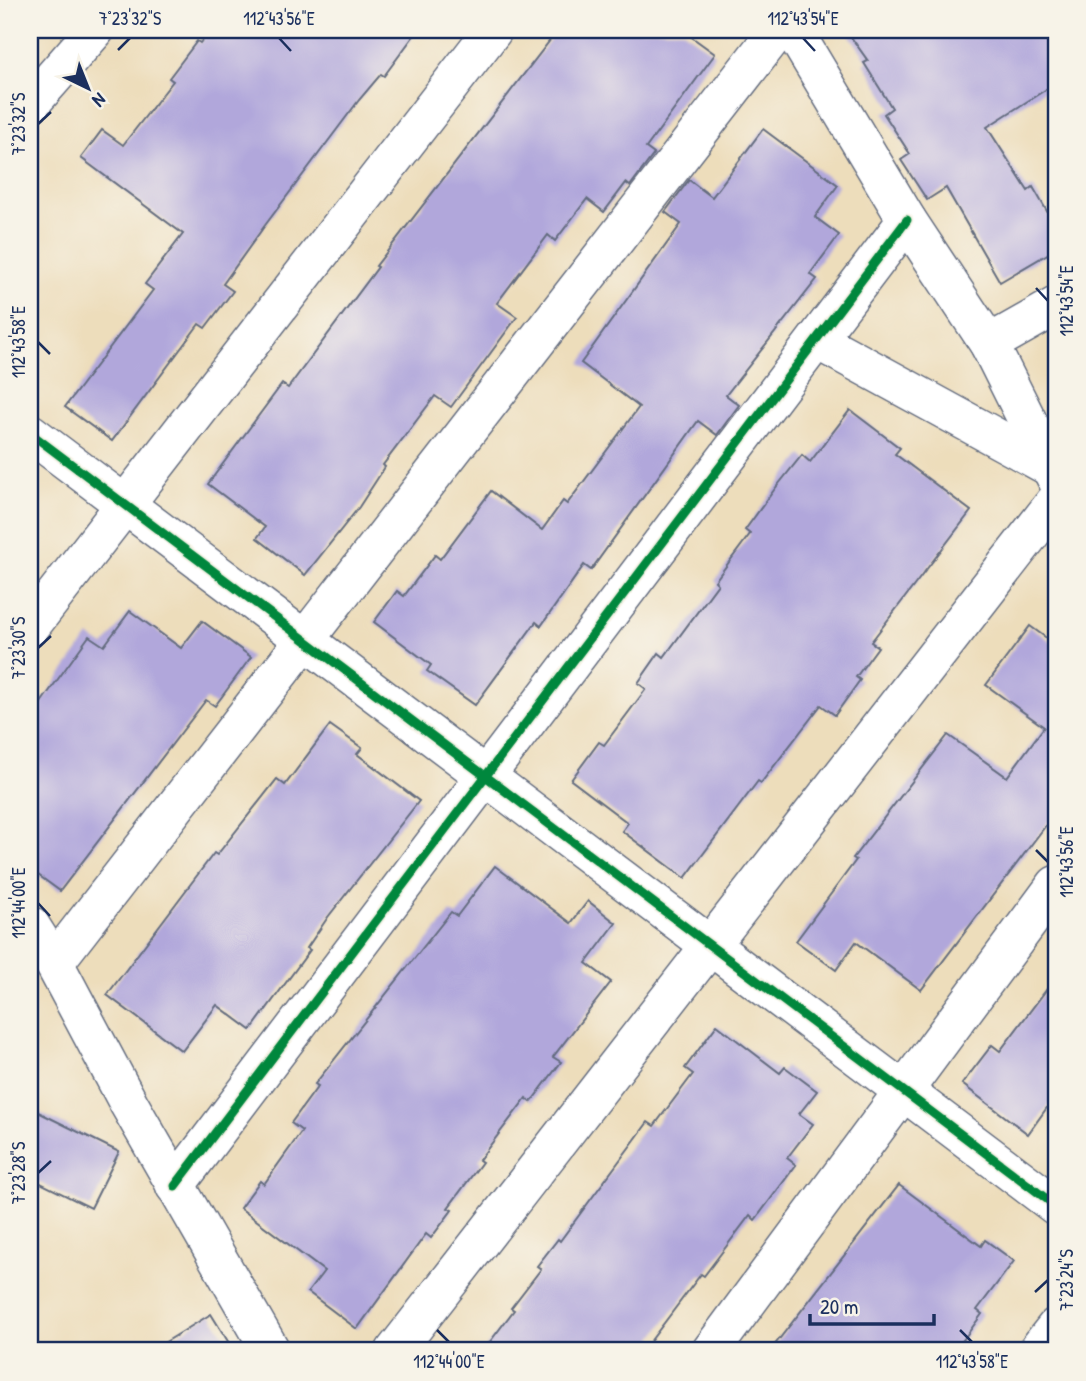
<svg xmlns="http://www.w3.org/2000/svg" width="1086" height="1381" font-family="'Patrick Hand',sans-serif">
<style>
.building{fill:#b1a7db}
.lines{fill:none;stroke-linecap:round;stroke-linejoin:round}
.minor-casing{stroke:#646c7f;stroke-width:41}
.minor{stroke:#fff;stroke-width:38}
.cycleway-casing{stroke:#f7f3e8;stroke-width:13}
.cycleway{stroke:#00873e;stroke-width:9}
.ticks{fill:none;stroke:#1b2f5e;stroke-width:2.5}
.neatline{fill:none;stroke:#1b2f5e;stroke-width:2.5}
.ticks-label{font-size:18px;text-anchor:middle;fill:#1b2f5e}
</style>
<rect width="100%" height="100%" fill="#f7f3e8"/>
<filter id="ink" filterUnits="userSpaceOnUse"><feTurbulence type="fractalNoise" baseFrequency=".0143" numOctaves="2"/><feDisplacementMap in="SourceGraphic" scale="14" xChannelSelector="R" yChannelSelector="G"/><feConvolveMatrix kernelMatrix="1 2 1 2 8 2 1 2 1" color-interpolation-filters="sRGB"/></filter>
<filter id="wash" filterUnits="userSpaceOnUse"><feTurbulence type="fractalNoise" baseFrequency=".00686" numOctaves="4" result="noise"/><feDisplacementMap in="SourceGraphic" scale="28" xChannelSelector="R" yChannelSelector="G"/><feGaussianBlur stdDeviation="1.57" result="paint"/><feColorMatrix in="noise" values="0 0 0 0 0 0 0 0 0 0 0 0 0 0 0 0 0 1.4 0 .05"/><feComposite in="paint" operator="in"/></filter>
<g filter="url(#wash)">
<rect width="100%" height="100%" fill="#edddbb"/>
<g id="blocks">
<g class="building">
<polygon points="210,30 418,30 384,76 381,74 359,100 263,228 223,284 233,291 205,328 199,324 112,441 65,407 153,290 145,284 183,234 81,158 102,130 123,145 173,81 169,78 197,41 200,43"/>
<polygon points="558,30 682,30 715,54 646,148 654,154 630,186 626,183 604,212 587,199 555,241 548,235 497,303 517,317 451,407 435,396 383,465 385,467 359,507 305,575 257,538 265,527 208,484 282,384 288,388 378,267 376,266"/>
<polygon points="846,30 1056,30 1056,83 987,127 1028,191 1033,187 1056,227 1056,249 1000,282 946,188 927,200 901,160 910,154 884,114 892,108 864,63 868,61"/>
<polygon points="763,129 838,185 815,217 839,235 810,274 817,279 726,395 739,405 717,435 698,421 591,570 584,565 541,626 536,622 475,705 427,671 431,665 374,622 397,591 404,596 435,555 440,559 491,491 542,530 563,501 567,504 639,407 581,363 681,224 665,212 689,180 712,197"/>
<polygon points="850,410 900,448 895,454 971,511 871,642 878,647 856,677 860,680 835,715 821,705 761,783 758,781 685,878 622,831 628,823 571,780 599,742 604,745 646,689 638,683 659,653 664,657 718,584 715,581 750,534 745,530 774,490 802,455 810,462"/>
<polygon points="130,611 181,648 202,621 251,657 215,706 206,700 60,891 30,869 30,718 89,636 104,646"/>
<polygon points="1030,626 1056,645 1056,812 921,990 856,942 836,970 796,941 856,860 853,858 948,735 1007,777 1044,727 986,685"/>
<polygon points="330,725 362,748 357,754 419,801 328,917 307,948 310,950 251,1030 217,1005 182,1051 107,995 214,853 217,855 277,779 285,785"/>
<polygon points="495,866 571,923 588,901 616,923 586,963 611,982 553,1057 561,1062 531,1102 526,1098 479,1160 482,1162 448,1208 452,1210 431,1238 426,1234 357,1329 308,1292 324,1271 240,1208 260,1181 264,1184 302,1131 291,1123 318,1086 315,1084 451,912 457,916"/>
<polygon points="1056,977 1056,1095 1028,1134 962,1084 992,1045 1000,1051"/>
<polygon points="717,1025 780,1073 785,1067 817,1091 799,1114 813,1124 787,1158 796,1165 755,1220 750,1215 704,1276 701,1274 643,1351 483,1351 514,1310 511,1308 541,1269 537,1266 558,1239 560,1241 648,1122 654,1126 693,1074 685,1068"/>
<polygon points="30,1108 119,1152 91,1208 30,1178"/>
<polygon points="899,1185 981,1246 985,1240 1014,1261 977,1310 982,1314 955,1351 770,1351"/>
<polygon points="211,1314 234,1351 151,1351"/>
</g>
</g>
</g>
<g filter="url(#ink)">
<use href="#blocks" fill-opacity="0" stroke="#646c7f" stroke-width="2"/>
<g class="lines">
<g class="minor-casing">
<g id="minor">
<polyline points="793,30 907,220 989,344 1056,478"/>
<polyline points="30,104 95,30"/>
<polyline points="817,340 1048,466"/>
<polyline points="989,344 1056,306"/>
<polyline points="30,433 1056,1206"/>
<polyline points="30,627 493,30"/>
<polyline points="30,925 54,963 129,1104 271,1351"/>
<polyline points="54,963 778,30"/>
<polyline points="175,1186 907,220"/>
<polyline points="395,1351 1056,501"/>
<polyline points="711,1351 1056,885"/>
<polyline points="1037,1351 1056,1327"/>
</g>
</g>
<use href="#minor" class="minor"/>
<g class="cycleway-casing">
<g id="cycleway">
<polyline points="30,433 1056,1206"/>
<polyline points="175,1186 907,220"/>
</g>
</g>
<use href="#cycleway" class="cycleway"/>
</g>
</g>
<path class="ticks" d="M279,38l12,13M803,38l12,13M118,50l12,-12M38,124l13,-12M1036,288l12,13M38,342l12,12M38,648l13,-12M1036,850l12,12M38,903l12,13M38,1173l13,-12M1035,1292l13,-12M437,1330l12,12M960,1330l12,12"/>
<rect width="1086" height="1381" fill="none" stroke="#f7f3e8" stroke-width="77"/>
<g transform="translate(88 88) rotate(137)" stroke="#f7f3e8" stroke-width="5" paint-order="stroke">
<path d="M0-5L12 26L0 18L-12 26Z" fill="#1b2f5e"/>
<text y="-10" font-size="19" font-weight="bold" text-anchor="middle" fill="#1b2f5e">N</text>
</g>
<path d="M810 1314v10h124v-10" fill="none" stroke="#1b2f5e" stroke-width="3.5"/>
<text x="820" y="1314" font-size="21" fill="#1b2f5e" stroke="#f7f3e8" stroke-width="5" paint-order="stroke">20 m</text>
<rect x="38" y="38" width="1010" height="1304" class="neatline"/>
<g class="ticks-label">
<text x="130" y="25">7°23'32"S</text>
<text x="279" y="25">112°43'56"E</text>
<text x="803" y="25">112°43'54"E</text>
<text transform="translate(19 124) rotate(-90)" y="6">7°23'32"S</text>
<text transform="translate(1067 301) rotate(-90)" y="6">112°43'54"E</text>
<text transform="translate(19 342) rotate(-90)" y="6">112°43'58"E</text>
<text transform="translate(19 648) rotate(-90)" y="6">7°23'30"S</text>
<text transform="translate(1067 862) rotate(-90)" y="6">112°43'56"E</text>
<text transform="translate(19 903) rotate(-90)" y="6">112°44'00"E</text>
<text transform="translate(19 1173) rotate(-90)" y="6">7°23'28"S</text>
<text transform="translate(1067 1280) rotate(-90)" y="6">7°23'24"S</text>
<text x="449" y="1368">112°44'00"E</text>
<text x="972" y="1368">112°43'58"E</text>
</g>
</svg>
